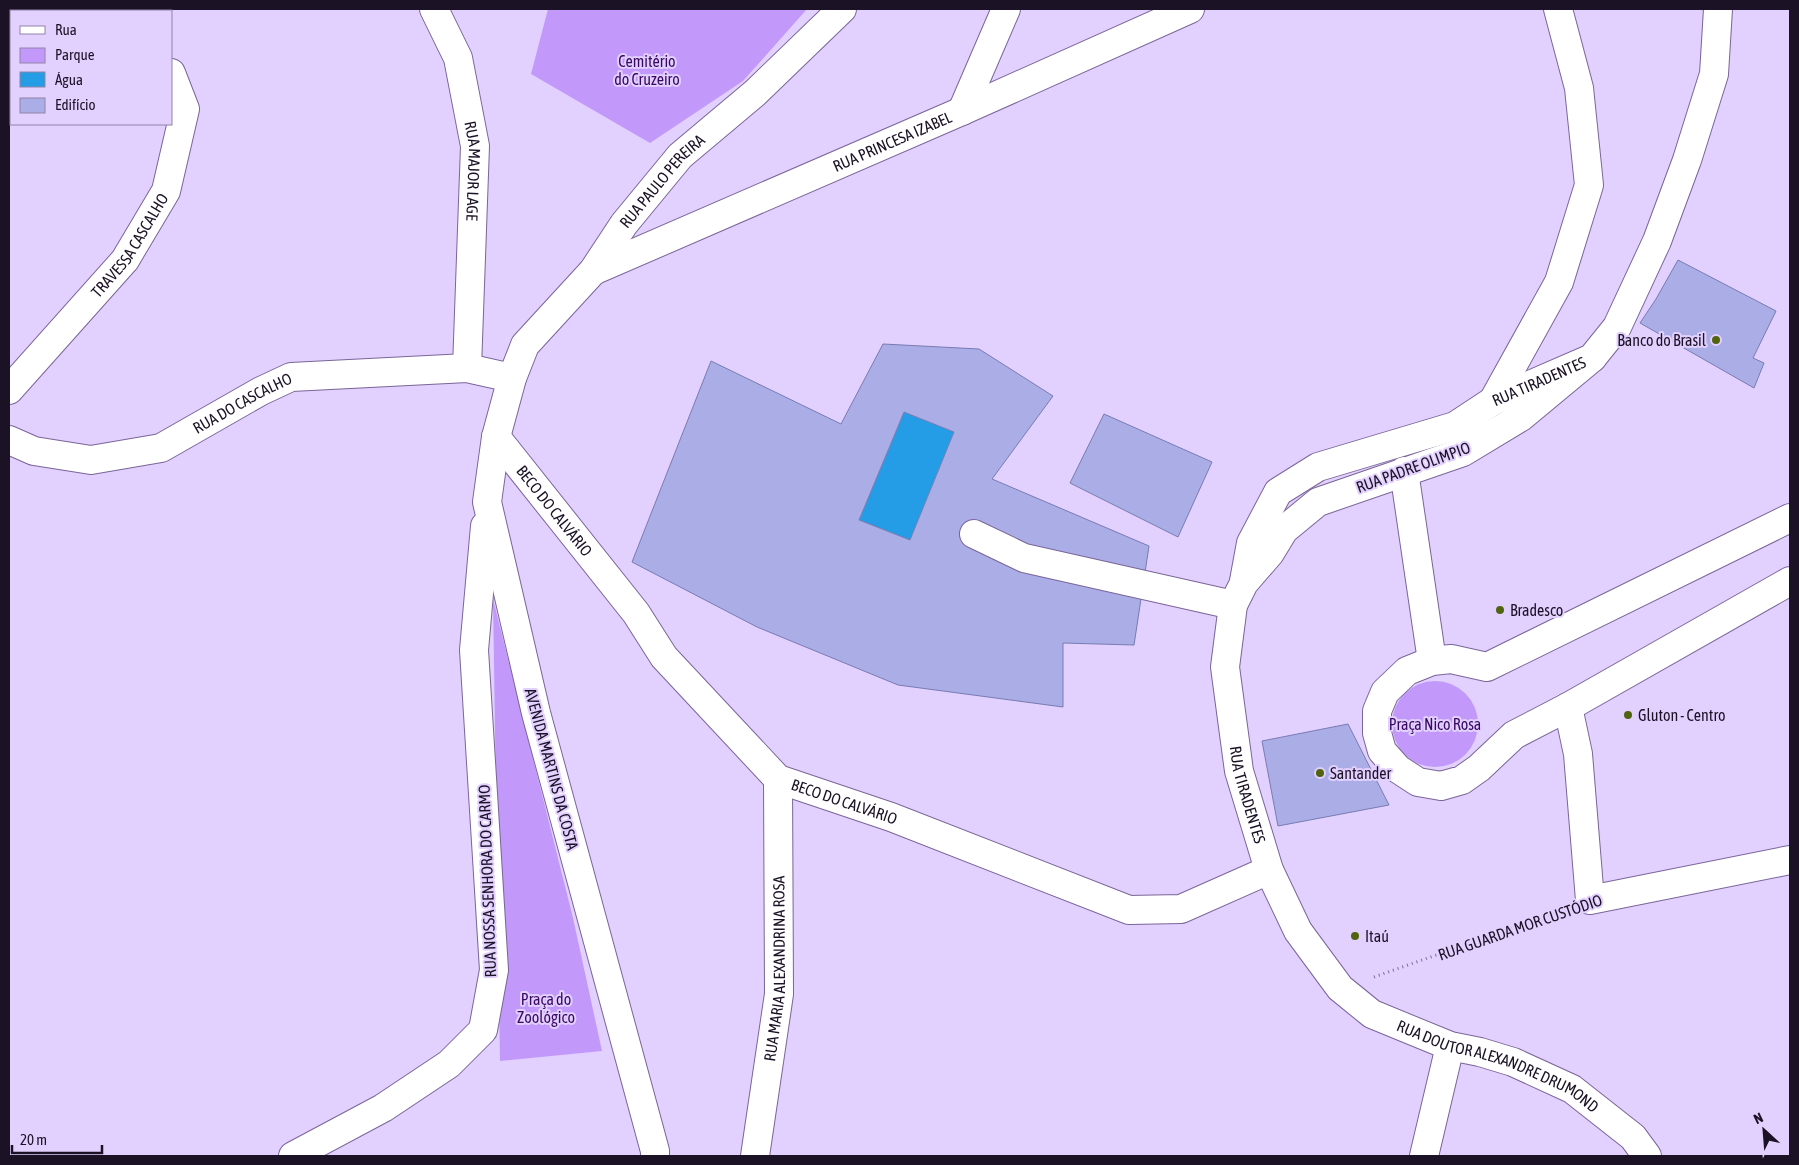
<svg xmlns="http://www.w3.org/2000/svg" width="1799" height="1165" font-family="'Asap Condensed',sans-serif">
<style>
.green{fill:#c299fa}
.water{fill:#249ce6}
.building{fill:#abade7;stroke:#797bb1;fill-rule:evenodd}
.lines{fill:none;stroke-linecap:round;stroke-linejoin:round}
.minor-casing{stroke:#7a6598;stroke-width:30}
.path{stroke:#7f7193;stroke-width:3;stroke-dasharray:1 4;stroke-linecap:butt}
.minor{stroke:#fff;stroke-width:28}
.poi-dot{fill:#50630e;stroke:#e2d0fe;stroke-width:2}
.labels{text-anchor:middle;stroke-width:4;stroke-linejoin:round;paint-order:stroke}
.park-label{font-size:16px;fill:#3a0763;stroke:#e2d0fe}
.street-label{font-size:16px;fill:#1b1226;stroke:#e2d0fe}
.poi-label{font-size:16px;fill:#1b1226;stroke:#e2d0fe;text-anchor:start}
</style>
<rect width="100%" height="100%" fill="#e2d0fe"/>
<g class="green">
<polygon points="548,9 807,9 743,81 650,143 531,74"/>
<polygon points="493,599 573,918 602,1051 500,1061"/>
<circle cx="1435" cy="724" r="43"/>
</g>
<polygon class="water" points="904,412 954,432 910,540 859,520"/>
<g class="building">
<polygon points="1678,260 1776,311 1753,358 1764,363 1754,388 1640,323 1656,299"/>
<path d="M883,344l96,5 74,47 -61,83 157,67 -15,99 -71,-2v64l-165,-22 -141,-58 -125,-65 79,-201 130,63zM904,412l50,20 -44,108 -51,-20z"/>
<polygon points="1104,414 1212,462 1178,537 1070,483"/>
<polygon points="1348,724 1389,805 1278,826 1262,741"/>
</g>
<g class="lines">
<g class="minor-casing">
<g id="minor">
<polyline points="123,9 127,11"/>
<path id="s1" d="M434,9l24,49 17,88 -8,222"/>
<polyline points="962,111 1006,9"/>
<path id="s2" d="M593,271l369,-160 228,-102"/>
<path id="s3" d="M1592,358l-71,59 -58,35 -145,50 -34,28 -14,23 -26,30 -11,22 -8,62 14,104 30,99 29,61 42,57 32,26 78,32 30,6 33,10 59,27 61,48 14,19"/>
<path id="s4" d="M9,390l116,-130 41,-69 19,-82 -14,-36"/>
<polyline points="1493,401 1559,282 1589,185 1579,88 1558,9"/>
<path id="s5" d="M496,437l140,176 28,44 114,122 113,38 238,93 52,-1 88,-39"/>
<path id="s6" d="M9,440l25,11 57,9 70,-12 100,-57 30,-14 176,-9 45,10"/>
<polyline points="1404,471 1432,661"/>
<polyline points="1790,518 1487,667 1451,659 1432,661 1407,671 1385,692 1377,711 1377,733 1382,751 1398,769 1418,782 1441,786 1462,780 1479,768 1514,735 1568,707 1790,581"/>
<polyline points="974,534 1024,558 1233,605"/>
<path id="s7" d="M1244,581l7,-38 27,-51 40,-25 137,-41 38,-25 99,-43 25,-31 40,-86 30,-81 27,-86 4,-65"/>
<polyline points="1568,707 1578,754 1590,900 1790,860"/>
<polyline points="293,1156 383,1108 449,1064 483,1030 494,970 474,650 485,526"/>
<path id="s8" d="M655,1156v-5l-119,-438 -49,-211 9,-65 16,-59 13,-33 68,-74 31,-47 56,-68 75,-63 87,-84"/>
<path id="s9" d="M755,1156l24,-162 -1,-215"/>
<polyline points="1424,1156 1450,1046"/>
</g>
</g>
<polyline class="path" points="1374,977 1564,910"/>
<use href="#minor" class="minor"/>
</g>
<g class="poi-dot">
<circle cx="1716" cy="340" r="5"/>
<circle cx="1500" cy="610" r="5"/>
<circle cx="1628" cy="715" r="5"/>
<circle cx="1320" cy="773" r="5"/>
<circle cx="1355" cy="936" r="5"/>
</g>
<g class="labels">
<g class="park-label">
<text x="647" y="67">Cemitério<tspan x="647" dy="18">do Cruzeiro</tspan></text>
<text x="1435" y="730">Praça Nico Rosa</text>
<text x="546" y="1005">Praça do<tspan x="546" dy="18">Zoológico</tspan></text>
</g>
<g class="street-label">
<text dy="6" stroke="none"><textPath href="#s2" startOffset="326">RUA PRINCESA IZABEL</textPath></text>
<text dy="6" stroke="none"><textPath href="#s1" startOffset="169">RUA MAJOR LAGE</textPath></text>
<text dy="6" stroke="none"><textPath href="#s8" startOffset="1052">RUA PAULO PEREIRA</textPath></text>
<text dy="6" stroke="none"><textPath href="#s4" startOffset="189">TRAVESSA CASCALHO</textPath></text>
<text dy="6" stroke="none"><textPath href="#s7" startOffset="382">RUA TIRADENTES</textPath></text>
<text dy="6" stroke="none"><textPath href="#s6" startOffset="249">RUA DO CASCALHO</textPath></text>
<text transform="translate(1413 467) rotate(-20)" y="6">RUA PADRE OLIMPIO</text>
<text dy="6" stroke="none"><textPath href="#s5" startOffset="94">BECO DO CALVÁRIO</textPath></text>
<text transform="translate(552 769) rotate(75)" y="6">AVENIDA MARTINS DA COSTA</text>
<text dy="6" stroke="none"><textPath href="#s3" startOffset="641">RUA TIRADENTES</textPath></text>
<text dy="6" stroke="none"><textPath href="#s5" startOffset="514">BECO DO CALVÁRIO</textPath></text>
<text transform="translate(487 881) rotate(-92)" y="6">RUA NOSSA SENHORA DO CARMO</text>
<text transform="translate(1520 927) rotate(-19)" y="6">RUA GUARDA MOR CUSTÓDIO</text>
<text dy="6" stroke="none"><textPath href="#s9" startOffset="189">RUA MARIA ALEXANDRINA ROSA</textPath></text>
<text dy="6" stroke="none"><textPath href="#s3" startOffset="1036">RUA DOUTOR ALEXANDRE DRUMOND</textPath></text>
</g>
<g class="poi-label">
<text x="1706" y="346" text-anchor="end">Banco do Brasil</text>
<text x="1510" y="616">Bradesco</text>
<text x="1638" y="721">Gluton - Centro</text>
<text x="1330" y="779">Santander</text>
<text x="1365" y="942">Itaú</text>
</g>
</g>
<rect width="1799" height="1165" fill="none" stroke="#1b1226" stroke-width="20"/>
<rect x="10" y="10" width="162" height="115" fill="#e2d0fe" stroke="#9284a8"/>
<rect x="20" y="26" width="25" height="8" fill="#ffffff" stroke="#9284a8"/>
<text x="55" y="35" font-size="15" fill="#1b1226">Rua</text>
<rect x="20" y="48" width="25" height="15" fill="#c299fa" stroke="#9284a8"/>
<text x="55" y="60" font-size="15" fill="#1b1226">Parque</text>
<rect x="20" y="72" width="25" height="15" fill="#249ce6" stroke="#9284a8"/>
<text x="55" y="85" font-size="15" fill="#1b1226">Água</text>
<rect x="20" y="98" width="25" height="15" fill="#abade7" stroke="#9284a8"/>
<text x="55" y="110" font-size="15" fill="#1b1226">Edifício</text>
<g transform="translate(1764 1130) rotate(334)" stroke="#e2d0fe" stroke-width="4" paint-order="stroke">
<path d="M0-4L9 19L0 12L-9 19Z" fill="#1b1226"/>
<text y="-8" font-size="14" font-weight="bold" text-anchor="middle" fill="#1b1226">N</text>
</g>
<path d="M12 1145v8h90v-8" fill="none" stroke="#1b1226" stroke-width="2.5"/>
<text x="20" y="1145" font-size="15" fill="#1b1226" stroke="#e2d0fe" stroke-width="4" paint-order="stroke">20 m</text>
</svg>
